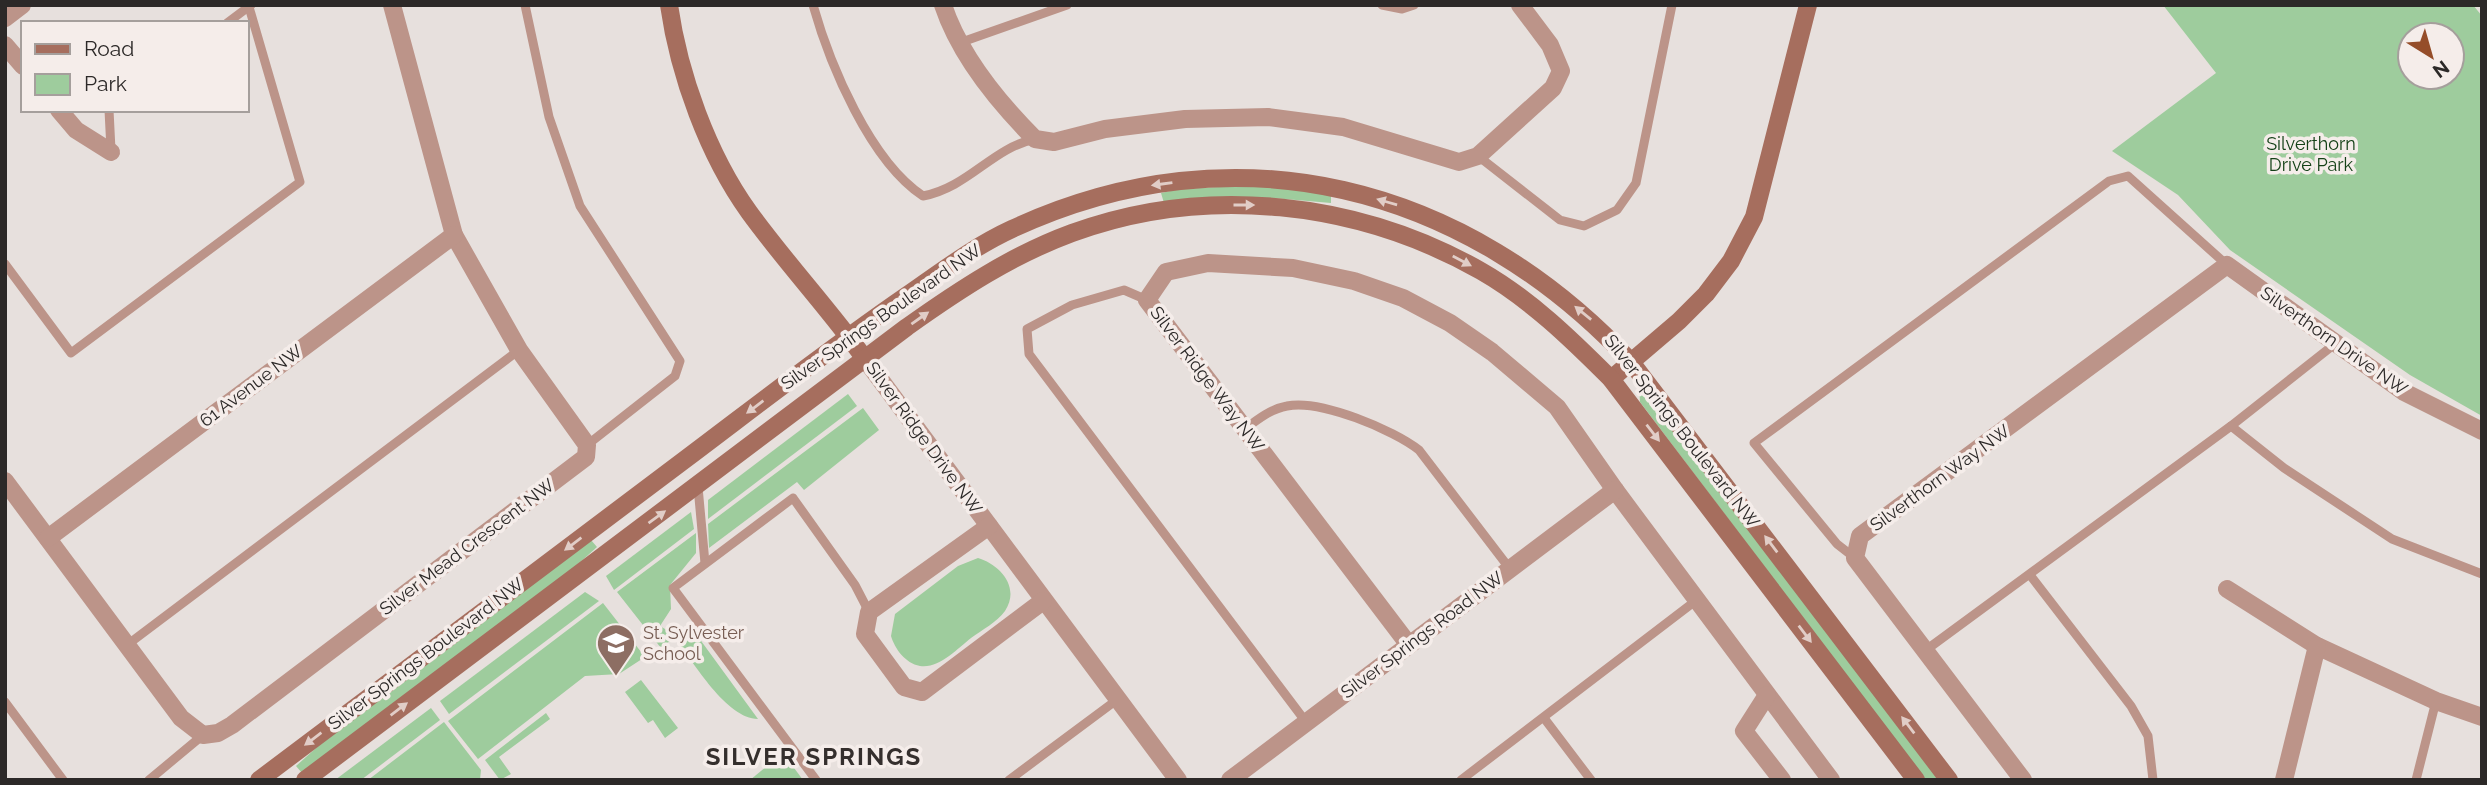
<svg xmlns="http://www.w3.org/2000/svg" width="2487" height="785" font-family="Raleway,sans-serif">
<style>
.green{fill:#9ecc9d;fill-rule:evenodd}
.lines{fill:none;stroke-linecap:round;stroke-linejoin:round}
.lane{stroke:#bc9489;stroke-width:9}
.street{stroke:#bc9489;stroke-width:18}
.secondary{stroke:#a66e5e;stroke-width:18}
.oneway{fill:#e1cdc7}
.labels{text-anchor:middle;stroke-width:7;stroke-linejoin:round;paint-order:stroke}
.park-label{font-size:18px;fill:#144117;stroke:#f5edea}
.street-label{font-size:18px;fill:#2c2928;stroke:#f5edea}
.education-label{font-size:18px;fill:#785e54;stroke:#f5edea;text-anchor:start}
.district-label{font-size:24px;font-weight:bold;letter-spacing:2px;fill:#352f2d;stroke:#f5edea}
</style>
<rect width="100%" height="100%" fill="#e7e0dd"/>
<g class="green">
<path d="M2163,5h310l9,11v400l-72,-41 -180,-125 -52,-55 -66,-44 104,-78zM2410,35h42v42h-42z"/>
<polygon points="1257,185 1331,194 1331,203 1273,198 1164,203 1161,193 1180,189"/>
<polygon points="1639,385 1941,780 1925,780 1640,402"/>
<polygon points="848,394 857,406 708,519 708,500"/>
<polygon points="863,408 879,430 804,490 797,482 709,548 708,524"/>
<polygon points="691,512 694,529 614,590 606,576"/>
<polygon points="696,533 696,553 670,585 671,609 660,626 670,632 674,626 675,637 661,648 617,592"/>
<polygon points="591,540 597,547 566,575 302,773 296,766 325,740"/>
<path d="M978,558c21,6 43,29 27,53 -8,11 -23,19 -34,27 -14,11 -32,31 -51,28 -15,-3 -25,-17 -29,-30l4,-22 63,-48z"/>
<polygon points="585,592 599,601 449,714 440,701"/>
<polygon points="603,603 645,657 619,674 585,676 478,759 448,721"/>
<path d="M680,632l16,2 62,85c-31,0 -65,-57 -82,-80z"/>
<polygon points="641,680 678,728 665,738 653,720 648,723 625,692"/>
<polygon points="431,708 440,720 361,780 335,780"/>
<polygon points="546,713 550,719 499,757 511,774 500,780 485,760"/>
<polygon points="444,722 481,770 480,780 368,780"/>
<polygon points="783,753 803,780 750,780"/>
</g>
<g class="lines">
<g class="lane">
<polyline points="525,5 549,117 580,206 680,361 675,376 587,445"/>
<path d="M813,5c17,60 57,156 110,191 46,-9 69,-48 112,-57"/>
<polyline points="1382,5 1402,9 1414,5"/>
<polyline points="227,23 251,5"/>
<polyline points="959,43 1067,5"/>
<polyline points="109,110 111,150"/>
<polyline points="1478,156 1560,220 1584,226 1617,210 1636,183 1672,5"/>
<polyline points="5,264 71,353 300,182 249,7"/>
<polyline points="1147,300 1124,290 1072,305 1027,329 1029,354 1306,722"/>
<polyline points="2231,426 2284,468 2392,539 2482,574"/>
<path d="M1245,429c13,-10 26,-20 42,-23 33,-7 107,24 132,44l91,119"/>
<polyline points="698,487 705,563"/>
<polyline points="1855,558 1837,544 1754,443 2109,181 2128,176 2227,265"/>
<polyline points="2030,575 2131,706 2148,736 2153,780"/>
<polyline points="127,645 519,350"/>
<polyline points="1926,650 2231,426 2336,343"/>
<polyline points="5,702 63,780"/>
<polyline points="1544,718 1591,780"/>
<polyline points="149,780 203,735"/>
<polyline points="816,780 673,588 793,498 855,585 869,612"/>
<polyline points="1009,780 1118,699"/>
<polyline points="1461,780 1698,599"/>
<polyline points="2416,780 2436,701"/>
</g>
<g class="street">
<path d="M943,5c17,51 54,96 92,134l19,3 51,-13 80,-10 83,-2 75,10 116,35 19,-6 75,-68 8,-17 -11,-26 -30,-40"/>
<polyline points="5,18 22,5"/>
<polyline points="5,45 23,66"/>
<polyline points="59,110 76,130 111,152"/>
<polyline points="865,359 1178,780"/>
<polyline points="5,481 181,718 203,735 218,733 232,725 586,457 587,445 519,350 454,235 392,5"/>
<polyline points="989,526 869,612 865,634 904,687 922,692 1043,601"/>
<polyline points="48,538 454,235"/>
<polyline points="2227,589 2317,646 2436,701 2482,717"/>
<polyline points="1409,645 1147,300 1166,272 1208,263 1293,268 1354,281 1403,298 1450,323 1492,352 1557,407 1615,490 1831,780"/>
<polyline points="1767,695 1744,731 1782,780"/>
<polyline points="1230,780 1615,490"/>
<polyline points="2023,780 1855,558 1860,536 2227,265 2404,392 2482,431"/>
<polyline points="2284,780 2317,646"/>
</g>
<g class="secondary">
<path d="M669,5c10,70 39,150 80,207 37,51 80,97 116,147"/>
<polyline points="1611,379 1679,321 1706,294 1731,261 1754,217 1808,5"/>
<path d="M259,780c143,-108 286,-215 428,-322 73,-55 146,-112 222,-164 33,-23 66,-48 103,-65 224,-104 454,-44 619,133l318,418"/>
<path d="M305,780l602,-453c52,-37 105,-72 165,-94 134,-49 286,-32 409,38 49,28 90,68 130,108l305,401"/>
</g>
</g>
<defs><path id="oneway-solid" d="M-6-.8H1V-3.2L6.5 0L1 3.2V.8H-6Z" transform="scale(1.75)"/></defs>
<g class="oneway">
<use href="#oneway-solid" transform="translate(1162 184) rotate(172)"/>
<use href="#oneway-solid" transform="translate(1387 202) rotate(-164)"/>
<use href="#oneway-solid" transform="translate(1244 205)"/>
<use href="#oneway-solid" transform="translate(1462 261) rotate(28)"/>
<use href="#oneway-solid" transform="translate(1583 313) rotate(-141)"/>
<use href="#oneway-solid" transform="translate(920 318) rotate(-35)"/>
<use href="#oneway-solid" transform="translate(755 407) rotate(143)"/>
<use href="#oneway-solid" transform="translate(1653 433) rotate(52)"/>
<use href="#oneway-solid" transform="translate(657 517) rotate(-36)"/>
<use href="#oneway-solid" transform="translate(573 544) rotate(143)"/>
<use href="#oneway-solid" transform="translate(1771 544) rotate(-127)"/>
<use href="#oneway-solid" transform="translate(1805 634) rotate(53)"/>
<use href="#oneway-solid" transform="translate(399 709) rotate(-37)"/>
<use href="#oneway-solid" transform="translate(1908 725) rotate(-127)"/>
<use href="#oneway-solid" transform="translate(313 739) rotate(143)"/>
</g>
<defs>
<g id="school-pin" transform="scale(2.0125)"><path d="M0 17L-7.5 6A9.5 9.5 0 1 1 7.5 6Z" fill="#8d6e63" stroke="#f5edea"/><path d="M0-5L7-2L0 1L-7-2ZM-4 1L0 2.5L4 1V4Q0 6-4 4Z" fill="#fff"/></g>
</defs>
<g fill-rule="evenodd">
<use href="#school-pin" x="616" y="643"/>
</g>
<g class="labels">
<g class="park-label">
<text x="2311" y="150">Silverthorn<tspan x="2311" dy="21">Drive Park</tspan></text>
</g>
<g class="street-label">
<text transform="translate(881 317) rotate(-35)" y="6">Silver Springs Boulevard NW</text>
<text transform="translate(2334 341) rotate(35)" y="6">Silverthorn Drive NW</text>
<text transform="translate(1207 379) rotate(53)" y="6">Silver Ridge Way NW</text>
<text transform="translate(251 386) rotate(-37)" y="6">61 Avenue NW</text>
<text transform="translate(1682 431) rotate(52)" y="6">Silver Springs Boulevard NW</text>
<text transform="translate(924 438) rotate(54)" y="6">Silver Ridge Drive NW</text>
<text transform="translate(1940 478) rotate(-36)" y="6">Silverthorn Way NW</text>
<text transform="translate(467 547) rotate(-37)" y="6">Silver Mead Crescent NW</text>
<text transform="translate(1422 635) rotate(-37)" y="6">Silver Springs Road NW</text>
<text transform="translate(426 654) rotate(-37)" y="6">Silver Springs Boulevard NW</text>
</g>
<g class="education-label">
<text x="643" y="639">St. Sylvester<tspan x="643" dy="21">School</tspan></text>
</g>
<g class="district-label">
<text x="814" y="765">SILVER SPRINGS</text>
</g>
</g>
<rect width="2487" height="785" fill="none" stroke="#2c2928" stroke-width="14"/>
<rect x="21" y="21" width="228" height="91" fill="#f5edea" stroke="#a59f9c" stroke-width="2"/>
<rect x="35" y="44" width="35" height="10" fill="#a66e5e" stroke="#a59f9c" stroke-width="2"/>
<text x="84" y="56" font-size="21" fill="#2c2928">Road</text>
<rect x="35" y="74" width="35" height="21" fill="#9ecc9d" stroke="#a59f9c" stroke-width="2"/>
<text x="84" y="91" font-size="21" fill="#2c2928">Park</text>
<g transform="translate(2431 56) rotate(143)"><circle r="33" fill="#f5edea" stroke="#a59f9c" stroke-width="2"/>
<path d="M0-5L12 26L0 18L-12 26Z" fill="#954d29"/>
<text y="-10" font-size="19" font-weight="bold" text-anchor="middle" fill="#2c2928">N</text>
</g>
</svg>
